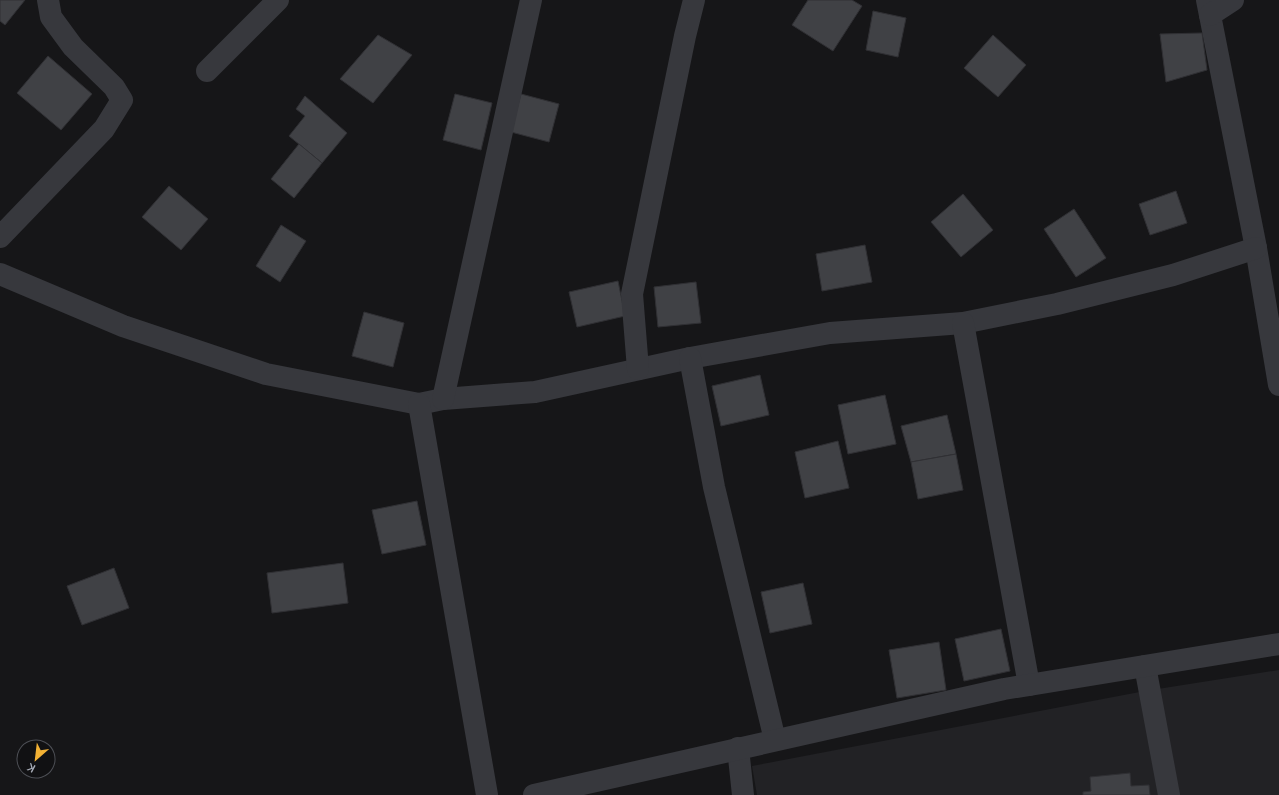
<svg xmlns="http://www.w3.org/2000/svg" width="1279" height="795" font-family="Manrope,sans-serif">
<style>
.built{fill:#222225}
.building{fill:#404145;stroke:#303034}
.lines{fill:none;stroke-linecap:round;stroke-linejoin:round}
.minor{stroke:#37383d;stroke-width:22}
</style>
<rect width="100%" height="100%" fill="#161618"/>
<polygon class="built" points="1279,670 1279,795 757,795 752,766 1145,691"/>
<g class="building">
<polygon points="0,0 25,0 5,25 0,21"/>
<polygon points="808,0 852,0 862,6 833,51 792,25"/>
<polygon points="873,11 906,18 898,57 866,50"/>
<polygon points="1202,33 1207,70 1166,82 1160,34"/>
<polygon points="378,35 412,55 373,103 340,79"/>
<polygon points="993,35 1026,65 998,97 964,68"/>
<polygon points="48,56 92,94 61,130 17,93"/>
<polygon points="455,94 492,103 481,150 443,140"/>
<polygon points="521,94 559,104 549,142 511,132"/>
<polygon points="305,96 347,133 322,163 289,136 305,116 296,109"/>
<polygon points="299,144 322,163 294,198 271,179"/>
<polygon points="169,186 208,219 181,250 142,217"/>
<polygon points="1176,191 1187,223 1150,235 1139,204"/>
<polygon points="963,194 993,230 961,257 931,222"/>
<polygon points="1074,209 1106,258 1076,277 1044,229"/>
<polygon points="281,225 306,241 280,282 256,266"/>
<polygon points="865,245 872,282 822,291 816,254"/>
<polygon points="618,281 625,316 577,327 569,292"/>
<polygon points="696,282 701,323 658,327 654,287"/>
<polygon points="364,312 404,323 393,367 352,356"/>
<polygon points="760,375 769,415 721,426 712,386"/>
<polygon points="885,395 896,444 848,454 838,405"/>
<polygon points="947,415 956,454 911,462 901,426"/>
<polygon points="838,441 849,488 805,498 795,452"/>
<polygon points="956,454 963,490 918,499 911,462"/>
<polygon points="417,501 426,545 382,554 372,510"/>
<polygon points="343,563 348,603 272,613 267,573"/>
<polygon points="114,568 129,608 82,625 67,586"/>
<polygon points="803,583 812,624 770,633 761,592"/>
<polygon points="1001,629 1010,671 964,681 955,639"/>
<polygon points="939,642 946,690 897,698 889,650"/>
<polygon points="1130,773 1131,786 1149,785 1150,795 1083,795 1083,792 1091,791 1090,777"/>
</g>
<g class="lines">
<g class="minor">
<polyline points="1207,0 1256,248 1279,385"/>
<polyline points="1210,15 1233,0"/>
<polyline points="207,71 278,0"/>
<polyline points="0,237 104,129 122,100 114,87 73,47 51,17 48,0"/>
<polyline points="0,274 123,326 266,374 419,404 443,399 535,392 690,358 830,333 963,323 1057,304 1173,275 1256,248"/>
<polyline points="963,323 1029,685"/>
<polyline points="690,358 714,487 775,740"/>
<polyline points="638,369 632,294 685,36 694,0"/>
<polyline points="443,399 531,0"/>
<polyline points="419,404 487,795"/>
<polyline points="1145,666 1169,795"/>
<polyline points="738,748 743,795"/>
<polyline points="534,795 1004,689 1279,644"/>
</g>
</g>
<g transform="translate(36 759) rotate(208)"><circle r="19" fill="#111113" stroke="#4d4f55"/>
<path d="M0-3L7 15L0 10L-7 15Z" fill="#f2b134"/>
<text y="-6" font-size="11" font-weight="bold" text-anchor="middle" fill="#a8adb8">K</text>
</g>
</svg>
